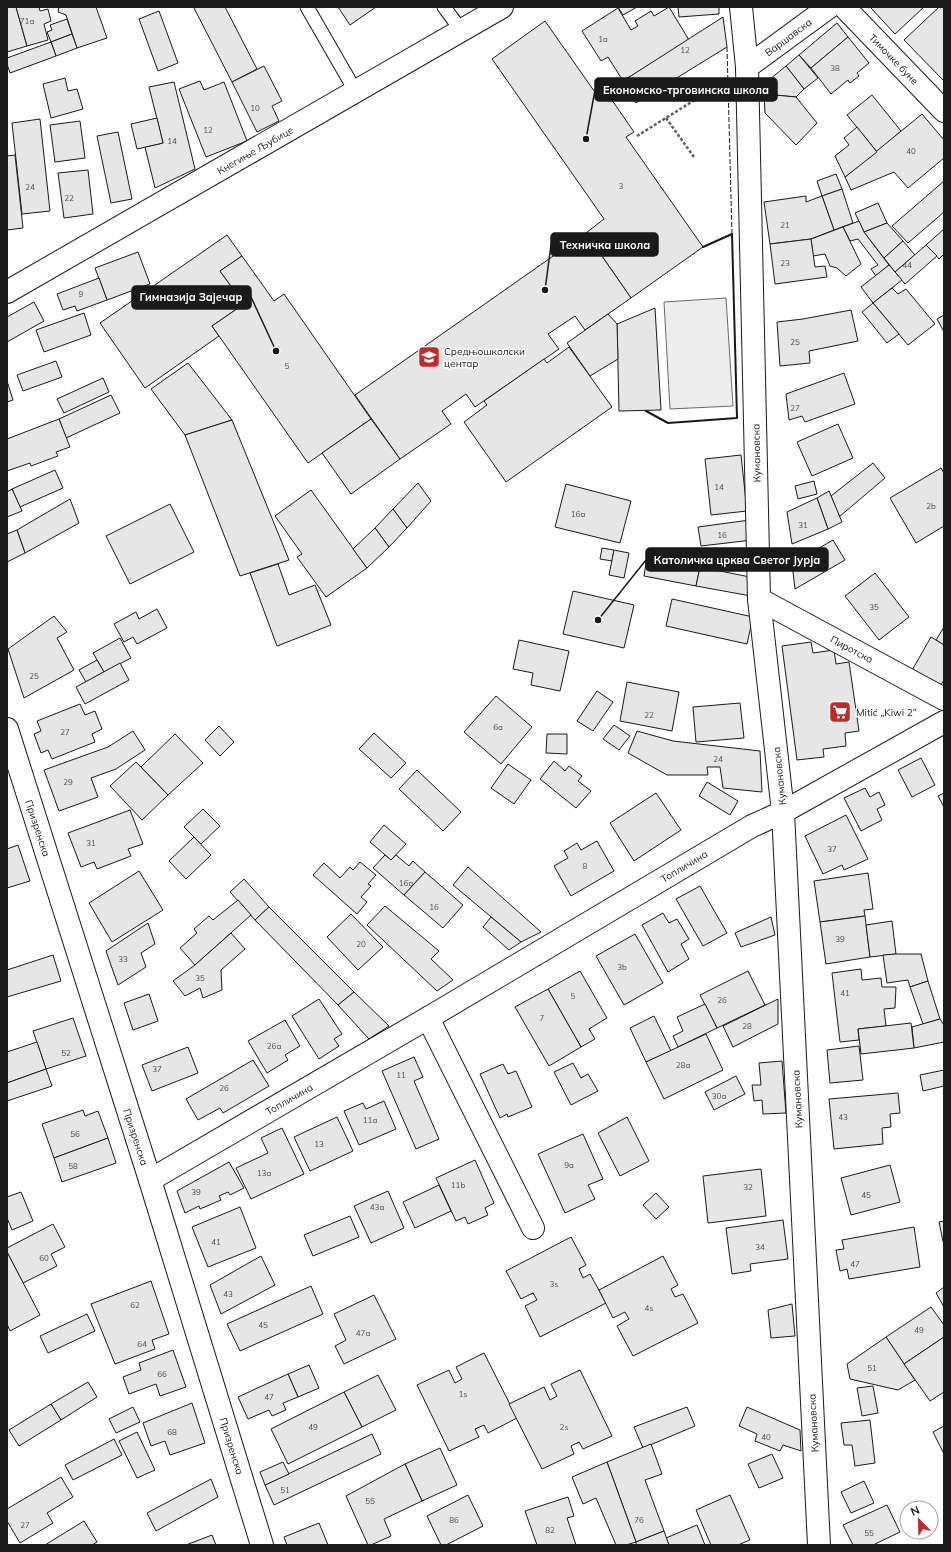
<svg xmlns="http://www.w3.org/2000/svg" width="951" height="1552" font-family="Mulish,sans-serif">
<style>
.built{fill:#ededed;stroke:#6a6a6a}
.building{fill:#e6e6e6;stroke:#1a1a1a}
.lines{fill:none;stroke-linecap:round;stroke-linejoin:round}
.service-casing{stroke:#1a1a1a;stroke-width:15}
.minor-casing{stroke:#1a1a1a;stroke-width:24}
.path{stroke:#5f5f5f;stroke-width:2.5;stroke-dasharray:3 2;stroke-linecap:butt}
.service{stroke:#fff;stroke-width:13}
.minor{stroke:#fff;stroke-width:22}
.fence{stroke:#1a1a1a;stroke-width:1;stroke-dasharray:5 2;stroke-linecap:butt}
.wall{stroke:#1a1a1a;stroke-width:2}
.labels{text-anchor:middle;stroke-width:3;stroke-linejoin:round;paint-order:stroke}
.number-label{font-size:8px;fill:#4d4d4d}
.street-label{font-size:10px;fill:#1a1a1a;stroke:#fff}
.poi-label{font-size:10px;fill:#1a1a1a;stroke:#fff;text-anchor:start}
.leader{fill:none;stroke:#1a1a1a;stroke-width:1.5}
.callout-dot{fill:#1a1a1a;stroke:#fff;stroke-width:1.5}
.callout{fill:#1a1a1a;stroke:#1a1a1a;stroke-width:1.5}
.callout-label{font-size:11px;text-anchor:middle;font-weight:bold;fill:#fff}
</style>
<rect width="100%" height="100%" fill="#fff"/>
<polygon class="built" points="726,298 733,406 670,409 664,302"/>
<g class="building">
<polygon points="7,7 16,7 27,46 7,52"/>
<polygon points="16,7 39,7 40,11 48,9 51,21 44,24 48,40 27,46"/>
<polygon points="59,7 96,7 107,38 77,48 66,15 58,12"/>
<polygon points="196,7 225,7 257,69 232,82 194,8"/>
<polygon points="338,7 376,7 350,25"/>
<polygon points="618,7 637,7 623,15"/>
<polygon points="669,7 689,40 623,81 608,57 601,61 582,31 618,8 631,30 638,26 635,21 651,11 654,16"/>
<polygon points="678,7 719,7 719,14 679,17"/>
<polygon points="870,7 924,7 895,34"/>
<polygon points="939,7 944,7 944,81 904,40"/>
<polygon points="159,11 178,63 158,71 139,19"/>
<polygon points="723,17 727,47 636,103 623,81"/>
<polygon points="67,19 72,34 51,42 47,32 52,30 50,25"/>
<polygon points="545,21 599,98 607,93 634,132 626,137 703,247 631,298 586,233 604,219 492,59"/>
<polygon points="837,23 848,37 811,68 799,55"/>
<polygon points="72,34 77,48 56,56 51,42"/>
<polygon points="848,37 869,63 857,73 859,76 850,83 848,80 831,94 811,68"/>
<polygon points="51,42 56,56 10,73 7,64 7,58"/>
<polygon points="799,55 818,78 804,89 786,66"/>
<polygon points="264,66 282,101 272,106 279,121 257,132 232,82"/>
<polygon points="786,66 804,89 796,97 764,94 764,84"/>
<polygon points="65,78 68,91 77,89 83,109 51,118 43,84"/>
<polygon points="200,81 204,90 224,82 247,141 206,157 179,89"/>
<polygon points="174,82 195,169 155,188 145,147 163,143 149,87"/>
<polygon points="764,94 796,97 817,123 796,145 765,113"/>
<polygon points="872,95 901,131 877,152 847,115"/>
<polygon points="922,114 944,140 944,158 908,188 894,172 851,190 845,177"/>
<polygon points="157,118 163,143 137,149 131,124"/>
<polygon points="40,119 50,211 22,214 12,123"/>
<polygon points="80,121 85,158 55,162 50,125"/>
<polygon points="857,127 877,152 845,177 835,156 849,145 844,138"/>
<polygon points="118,132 132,199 111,203 97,136"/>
<polygon points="15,155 23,228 7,230 7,156"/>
<polygon points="88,170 93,214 64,218 58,173"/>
<polygon points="836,174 842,189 822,196 817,181"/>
<polygon points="944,181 944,212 908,243 892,226"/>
<polygon points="842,189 853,223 834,230 822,196"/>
<polygon points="806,196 806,202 822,196 834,230 811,239 770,244 764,202"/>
<polygon points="878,203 887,223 864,232 855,213"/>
<polygon points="859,221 864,232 889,265 876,276 871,269 878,265 858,239 850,241 843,227"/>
<polygon points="887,223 903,241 884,258 864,232"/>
<polygon points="843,227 861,264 846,276 837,268 830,266 825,254 813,256 811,239"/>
<polygon points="944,229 944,254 939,259 926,245"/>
<polygon points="586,233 631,298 585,330 575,316 548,334 559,349 475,407 466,394 442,411 451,424 400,459 355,395"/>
<polygon points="227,235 242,256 220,271 244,304 212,326 219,336 145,388 100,323"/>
<polygon points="811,239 815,267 825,266 827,277 775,284 770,244"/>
<polygon points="903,241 915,255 895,272 884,258"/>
<polygon points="926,245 937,256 905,284 895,272"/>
<polygon points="138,252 150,284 107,300 95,268"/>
<polygon points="242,256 274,301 284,294 371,419 308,463 212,326 244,304 220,271"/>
<polygon points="889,265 902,280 873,303 861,287"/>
<polygon points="99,278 107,300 77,311 75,306 63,310 57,294"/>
<polygon points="892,288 898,294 906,289 935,324 908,345 873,303"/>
<polygon points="34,302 44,321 7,342 7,317"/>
<polygon points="873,303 899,334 887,343 862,312"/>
<polygon points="655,308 661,410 619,411 617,324"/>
<polygon points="851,310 858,341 809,351 810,363 780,366 777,322 803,319"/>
<polygon points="84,313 91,335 44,352 36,330"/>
<polygon points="608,314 617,324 618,359 590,376 567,343"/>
<polygon points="944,315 944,332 937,319"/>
<polygon points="569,347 612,407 506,482 464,422 487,405 484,401 544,359 547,363"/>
<polygon points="56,361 62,377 23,391 17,375"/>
<polygon points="188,363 232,420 185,435 151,389"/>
<polygon points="844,373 855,404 805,422 802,416 789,420 786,394"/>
<polygon points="103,378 109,392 64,413 57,399"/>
<polygon points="7,381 13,400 7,402"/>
<polygon points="111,395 120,413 66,438 59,419"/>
<polygon points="59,419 70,447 56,452 58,456 31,466 30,463 7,471 7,439"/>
<polygon points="371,419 400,459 351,494 322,453"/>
<polygon points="232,420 289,560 240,576 185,435"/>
<polygon points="838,424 853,458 812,476 797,442"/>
<polygon points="741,455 747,511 711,515 705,459"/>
<polygon points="873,463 885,478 839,517 831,496"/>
<polygon points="941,468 944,473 944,526 916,543 890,498"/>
<polygon points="55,470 63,488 20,507 12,489"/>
<polygon points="814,481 817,494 798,499 795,486"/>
<polygon points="418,483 431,501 407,528 393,509"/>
<polygon points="566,484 631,501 620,543 555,527"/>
<polygon points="12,489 22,511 7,517 7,492"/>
<polygon points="311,490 367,568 326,597 297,557 302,554 275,516"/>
<polygon points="829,491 842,522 828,529 817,498"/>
<polygon points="817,498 828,529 792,544 787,512"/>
<polygon points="70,499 79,523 25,553 17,530"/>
<polygon points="170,504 194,552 130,584 106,536"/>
<polygon points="393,509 407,528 389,547 375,528"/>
<polygon points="750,520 752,540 701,546 698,527"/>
<polygon points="375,528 389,547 367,568 353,549"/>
<polygon points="17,530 25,553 7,562 7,534"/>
<polygon points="833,540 845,560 795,589 792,564"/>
<polygon points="602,548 614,550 612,561 600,559"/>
<polygon points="674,549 692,553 689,565 700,567 696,586 644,576 647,557 672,562"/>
<polygon points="614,550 629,553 624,578 609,575"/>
<polygon points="278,564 289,595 315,585 331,625 277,646 250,573"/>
<polygon points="700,567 755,578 751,596 696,586"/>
<polygon points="875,573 909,617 879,640 845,596"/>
<polygon points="573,591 634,605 624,648 563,634"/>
<polygon points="672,599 753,617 747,644 666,626"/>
<polygon points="157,609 167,628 137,644 133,637 124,642 114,624 136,612 139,619"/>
<polygon points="54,616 67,632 57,638 74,670 24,698 8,649"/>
<polygon points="944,627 944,645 936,640"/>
<polygon points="931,637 944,645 944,680 939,688 911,672"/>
<polygon points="120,638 131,658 104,672 93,653"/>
<polygon points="519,640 569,651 560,691 531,685 533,673 513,669"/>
<polygon points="811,642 813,653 834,650 836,664 849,662 859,731 845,733 846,746 823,749 824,757 797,760 782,646"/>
<polygon points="97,660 104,672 86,682 79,670"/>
<polygon points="120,663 129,680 85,704 76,687"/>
<polygon points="627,682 679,692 672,731 620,721"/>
<polygon points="597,691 613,702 593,731 577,721"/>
<polygon points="496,696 532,727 501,764 464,732"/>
<polygon points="740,703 744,738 696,742 693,707"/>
<polygon points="80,704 85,715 95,711 102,729 92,734 95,742 52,759 48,750 41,753 34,734 41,731 37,721"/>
<polygon points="614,725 630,736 619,750 603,739"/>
<polygon points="219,726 234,742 220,756 205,740"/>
<polygon points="133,731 145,750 116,769 91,778 98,797 59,811 44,770 108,747"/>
<polygon points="637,731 673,741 760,751 762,792 723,788 720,767 707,767 708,775 667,775 628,753"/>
<polygon points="374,733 406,763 391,778 359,749"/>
<polygon points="175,734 203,763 168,795 141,767"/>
<polygon points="547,734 567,734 567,754 546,753"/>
<polygon points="921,758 935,785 912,797 898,770"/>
<polygon points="554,761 565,771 569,766 582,776 578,781 591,791 576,808 540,779"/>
<polygon points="136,762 168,795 142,820 110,786"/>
<polygon points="508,764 531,780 514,804 491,788"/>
<polygon points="417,770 461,812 443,831 399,789"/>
<polygon points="707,782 738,801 730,815 699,796"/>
<polygon points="865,788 870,797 879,792 885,805 877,809 882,820 861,831 844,798"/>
<polygon points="656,793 681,830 634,861 610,823"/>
<polygon points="944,793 944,807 938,796"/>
<polygon points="203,809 220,826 201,844 184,827"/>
<polygon points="130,810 143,844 128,849 131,856 97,869 94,862 81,867 68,833"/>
<polygon points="846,815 868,859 844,870 842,865 823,874 805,836"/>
<polygon points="384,825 406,844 391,860 370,842"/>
<polygon points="194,837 211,855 186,879 169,861"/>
<polygon points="597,841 614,871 571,896 554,866 568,858 564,851 577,843 581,850"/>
<polygon points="18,845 30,881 7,888 7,849"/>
<polygon points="385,855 391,860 396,855 409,866 413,861 425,872 404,895 373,868"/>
<polygon points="360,862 376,875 368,884 371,886 361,897 367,902 357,914 313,875 324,863 340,878 350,867 353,870"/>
<polygon points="468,867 541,932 521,942 453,885"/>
<polygon points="139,871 163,910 112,942 89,903"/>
<polygon points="425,872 463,905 443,928 404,895"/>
<polygon points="868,873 873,909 864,910 865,916 820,922 814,881"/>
<polygon points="244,879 269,907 255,920 230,892"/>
<polygon points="700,886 727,933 703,946 676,899"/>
<polygon points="238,900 251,915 195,965 180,948 197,933 194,929 209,916 213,920"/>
<polygon points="385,906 439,951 431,959 453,980 437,991 367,925"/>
<polygon points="269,907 354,992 338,1005 255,920"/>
<polygon points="663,913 669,923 677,919 689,939 681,944 689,959 668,972 642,925"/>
<polygon points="351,914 383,947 358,970 327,937"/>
<polygon points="865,916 870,957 826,964 820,922"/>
<polygon points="491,917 521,942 509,950 483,927"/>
<polygon points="771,917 775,935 741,947 735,933"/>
<polygon points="892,921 896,954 870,957 866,925"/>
<polygon points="148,923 155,944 141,953 146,967 118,985 106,951"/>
<polygon points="231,933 245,949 221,970 222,990 203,998 200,988 185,996 173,981 195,965"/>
<polygon points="635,934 663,983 624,1005 596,956"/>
<polygon points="896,954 921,954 928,981 910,987 908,980 887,983 883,955"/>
<polygon points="53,955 61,981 7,997 7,970"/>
<polygon points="861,969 862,980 881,978 882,987 896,987 895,1008 884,1009 886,1026 858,1029 859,1040 840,1042 832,973"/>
<polygon points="580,971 607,1018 589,1029 595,1039 581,1047 548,989"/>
<polygon points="748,971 765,1005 717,1028 700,995"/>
<polygon points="928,981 940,1019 923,1024 910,987"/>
<polygon points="548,989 581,1047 549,1066 515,1007"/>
<polygon points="354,992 389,1026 369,1039 338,1005"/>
<polygon points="149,994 158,1021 133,1030 124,1003"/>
<polygon points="319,999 342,1034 334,1039 339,1046 319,1059 292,1016"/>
<polygon points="778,999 778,1024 733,1047 723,1026"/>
<polygon points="705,1004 717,1028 678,1047 673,1036 683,1031 677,1017"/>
<polygon points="654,1016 671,1051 646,1062 630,1028"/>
<polygon points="73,1018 86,1056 46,1069 33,1031"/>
<polygon points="940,1019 944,1025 944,1042 914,1048 912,1027"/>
<polygon points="285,1020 300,1046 285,1055 288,1060 267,1073 248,1041"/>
<polygon points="911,1023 914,1048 861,1054 858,1029"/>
<polygon points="706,1034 723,1070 664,1099 646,1062"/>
<polygon points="37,1042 46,1069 7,1083 7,1052"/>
<polygon points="859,1046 863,1080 830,1083 827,1050"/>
<polygon points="188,1047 198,1073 152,1091 142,1065"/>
<polygon points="414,1057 423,1077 414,1081 439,1139 416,1149 382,1071"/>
<polygon points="253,1060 269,1086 223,1113 220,1108 198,1120 186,1099"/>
<polygon points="782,1061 786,1113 763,1114 762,1100 754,1101 752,1085 761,1085 759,1063"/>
<polygon points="573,1063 581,1078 588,1074 598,1091 571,1105 554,1072"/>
<polygon points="503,1064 508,1074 516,1071 532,1107 508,1117 507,1114 500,1118 480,1074"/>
<polygon points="46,1069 52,1086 7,1101 7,1083"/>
<polygon points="944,1070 944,1086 923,1091 920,1075"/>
<polygon points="736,1076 745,1094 714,1110 705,1092"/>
<polygon points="898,1093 900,1113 890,1114 891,1127 882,1128 883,1144 834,1149 829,1099"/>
<polygon points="384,1101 396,1129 359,1145 344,1111 363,1103 366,1109"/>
<polygon points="83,1110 85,1116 98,1111 108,1138 54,1158 42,1124"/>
<polygon points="337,1117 353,1151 310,1171 294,1137"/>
<polygon points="627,1117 649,1161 620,1176 598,1133"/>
<polygon points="282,1128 304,1174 251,1199 236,1168 268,1153 261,1138"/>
<polygon points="583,1134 603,1179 588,1185 595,1199 565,1213 538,1154"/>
<polygon points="108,1138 116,1163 62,1182 54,1158"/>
<polygon points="475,1160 494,1203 485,1208 488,1215 468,1224 465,1217 456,1221 436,1178"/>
<polygon points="229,1162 244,1188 230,1195 228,1192 219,1196 221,1200 200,1209 199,1206 185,1213 177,1191"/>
<polygon points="890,1165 900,1202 851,1215 841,1178"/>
<polygon points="761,1169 766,1216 708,1223 703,1176"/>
<polygon points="439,1185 451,1211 415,1228 403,1202"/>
<polygon points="388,1191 404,1228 371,1243 354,1206"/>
<polygon points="21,1192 33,1221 12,1230 7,1218 7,1197"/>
<polygon points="656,1193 669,1207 656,1219 643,1205"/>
<polygon points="240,1207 256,1248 208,1267 192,1227"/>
<polygon points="350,1216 359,1237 313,1256 304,1235"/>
<polygon points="783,1220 788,1259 750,1264 751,1271 732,1274 726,1228"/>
<polygon points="944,1221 944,1246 939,1222"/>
<polygon points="53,1224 65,1247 51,1254 57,1266 23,1283 7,1252 7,1248"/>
<polygon points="914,1227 920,1267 849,1279 847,1269 840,1271 836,1250 844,1249 842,1240"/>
<polygon points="571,1237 586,1265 579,1269 583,1278 590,1274 606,1303 540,1337 525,1306 537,1300 533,1293 521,1299 506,1271"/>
<polygon points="7,1252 40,1315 10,1331 7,1324"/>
<polygon points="261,1256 275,1285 221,1314 210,1285"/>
<polygon points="663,1256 678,1285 671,1289 675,1297 683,1294 698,1323 633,1356 617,1326 629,1319 625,1312 613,1318 599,1290"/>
<polygon points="151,1281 169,1334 152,1340 155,1349 115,1364 91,1304"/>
<polygon points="311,1286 323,1314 240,1351 227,1324"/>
<polygon points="944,1287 944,1307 936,1293"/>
<polygon points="374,1295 396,1339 344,1364 335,1346 346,1340 334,1314"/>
<polygon points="792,1304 795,1336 771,1338 768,1310"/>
<polygon points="931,1307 944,1325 944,1337 904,1364 886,1337"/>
<polygon points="87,1314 95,1331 48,1353 40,1336"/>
<polygon points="886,1337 915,1380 898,1390 850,1379 847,1364"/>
<polygon points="944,1337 944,1392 930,1401 904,1364"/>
<polygon points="173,1350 186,1387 160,1396 156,1384 129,1394 123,1377 141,1370 139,1363"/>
<polygon points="484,1353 517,1418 488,1433 484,1425 475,1429 479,1437 449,1451 417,1385 449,1370 455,1383 462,1379 456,1367"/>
<polygon points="309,1365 319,1388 298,1397 288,1374"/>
<polygon points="580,1370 612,1436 583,1449 579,1442 571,1446 574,1454 542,1469 509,1404 544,1387 550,1400 557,1396 551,1384"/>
<polygon points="288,1374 298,1397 283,1403 286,1410 272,1416 269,1410 248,1419 238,1397"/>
<polygon points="378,1375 396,1410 362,1427 344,1392"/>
<polygon points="88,1382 97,1397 61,1420 51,1404"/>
<polygon points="873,1386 878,1413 862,1416 857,1388"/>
<polygon points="344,1392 362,1427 288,1464 271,1429"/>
<polygon points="192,1403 205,1443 170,1455 165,1441 151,1446 143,1423"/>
<polygon points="51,1404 61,1420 19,1446 9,1430"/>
<polygon points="133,1407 140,1422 116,1433 109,1419"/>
<polygon points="687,1407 695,1426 643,1448 634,1427"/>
<polygon points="747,1407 800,1430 801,1451 783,1445 780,1451 755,1441 757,1434 739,1426"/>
<polygon points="870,1420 875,1463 855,1466 852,1445 844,1445 841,1423"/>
<polygon points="944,1426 944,1454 933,1432"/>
<polygon points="137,1432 155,1470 137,1478 119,1441"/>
<polygon points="372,1434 381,1454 274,1505 265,1485"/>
<polygon points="114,1439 122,1455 73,1480 65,1465"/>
<polygon points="651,1444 662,1474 645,1480 664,1531 636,1542 607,1462"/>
<polygon points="440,1448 457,1485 422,1501 405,1464"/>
<polygon points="772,1454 783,1478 759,1488 748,1464"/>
<polygon points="283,1462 289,1474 265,1485 260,1472"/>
<polygon points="607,1462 636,1542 626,1545 616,1545 596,1498 583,1504 572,1477"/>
<polygon points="405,1464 422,1501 384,1519 391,1536 371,1545 368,1545 346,1496"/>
<polygon points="61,1477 73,1497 47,1513 53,1523 20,1543 7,1521 7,1509"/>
<polygon points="211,1479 218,1497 156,1531 147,1513"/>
<polygon points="864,1481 874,1503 851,1513 841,1492"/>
<polygon points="468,1495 483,1526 446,1545 441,1545 427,1516"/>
<polygon points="730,1495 750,1540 738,1545 711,1545 696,1510"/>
<polygon points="568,1497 574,1516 567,1518 576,1545 537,1545 525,1511"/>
<polygon points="887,1505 900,1532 873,1545 853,1545 843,1525"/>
<polygon points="84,1521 97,1542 92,1545 45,1545"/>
<polygon points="319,1523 328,1545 287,1545 284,1537"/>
<polygon points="697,1525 705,1545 669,1545 666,1538"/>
<polygon points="664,1531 669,1545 636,1545 636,1542"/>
<polygon points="212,1535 216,1545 186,1545"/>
</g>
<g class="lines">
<g class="service-casing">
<g id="service">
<polyline points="307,7 356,92"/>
<polyline points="444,7 461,30"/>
</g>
</g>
<g class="minor-casing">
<g id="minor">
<polyline points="741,7 747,67 759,599 783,812 819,1545"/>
<polyline points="844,7 944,111"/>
<polyline points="747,67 829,7"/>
<polyline points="7,292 502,7"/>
<polyline points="759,599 944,699"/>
<polyline points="7,729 150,1180 262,1545"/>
<polyline points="428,1018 533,1228"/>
<polyline points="150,1180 428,1018 752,826 783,812 944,722"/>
</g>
</g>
<g class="path">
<polyline points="666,118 694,157"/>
<polyline points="637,136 722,83"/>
</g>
<use href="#service" class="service"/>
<use href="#minor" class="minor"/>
<polyline class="fence" points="727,47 732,234"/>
<polyline class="wall" points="646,411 668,423 737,418 732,234 703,247"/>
</g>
<defs>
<g id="school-square" transform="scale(1.15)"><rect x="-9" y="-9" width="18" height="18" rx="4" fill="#c62828" stroke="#fff"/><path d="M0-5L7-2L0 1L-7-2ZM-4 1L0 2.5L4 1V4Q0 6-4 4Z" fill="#fff"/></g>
<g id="supermarket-square" transform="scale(1.15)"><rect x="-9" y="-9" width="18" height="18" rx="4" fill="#c62828" stroke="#fff"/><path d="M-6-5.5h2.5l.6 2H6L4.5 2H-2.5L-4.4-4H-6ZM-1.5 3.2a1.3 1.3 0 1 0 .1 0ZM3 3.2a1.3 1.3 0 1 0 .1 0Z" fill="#fff"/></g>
</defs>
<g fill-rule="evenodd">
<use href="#school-square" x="429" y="357"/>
<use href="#supermarket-square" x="840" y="712"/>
</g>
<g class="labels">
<g class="number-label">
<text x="27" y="24">71a</text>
<text x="603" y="42">1a</text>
<text x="685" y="53">12</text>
<text x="835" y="71">38</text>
<text x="255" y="111">10</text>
<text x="208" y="133">12</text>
<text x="172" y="144">14</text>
<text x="911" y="154">40</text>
<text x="621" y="189">3</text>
<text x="30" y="190">24</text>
<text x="69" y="201">22</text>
<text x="785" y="228">21</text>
<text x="785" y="266">23</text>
<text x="907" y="268">44</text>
<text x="81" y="297">9</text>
<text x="795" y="345">25</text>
<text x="287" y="369">5</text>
<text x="795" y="411">27</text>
<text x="719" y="490">14</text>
<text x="931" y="509">2b</text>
<text x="578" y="517">16a</text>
<text x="803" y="528">31</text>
<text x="722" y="538">16</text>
<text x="874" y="610">35</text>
<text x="34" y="679">25</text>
<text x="649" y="718">22</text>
<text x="498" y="730">6a</text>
<text x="65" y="735">27</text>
<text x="718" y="762">24</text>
<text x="68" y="785">29</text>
<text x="91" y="846">31</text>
<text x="832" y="852">37</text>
<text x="585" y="869">8</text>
<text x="406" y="886">16a</text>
<text x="434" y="910">16</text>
<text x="840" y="942">39</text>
<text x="361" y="947">20</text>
<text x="123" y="962">33</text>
<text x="622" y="970">3b</text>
<text x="200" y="981">35</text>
<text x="845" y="996">41</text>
<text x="573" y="999">5</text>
<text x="722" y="1003">26</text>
<text x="542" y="1021">7</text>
<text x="747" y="1029">28</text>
<text x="274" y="1049">26a</text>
<text x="66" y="1056">52</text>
<text x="683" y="1068">28a</text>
<text x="157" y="1072">37</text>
<text x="401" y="1078">11</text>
<text x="224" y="1091">26</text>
<text x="719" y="1099">30a</text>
<text x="843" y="1120">43</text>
<text x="370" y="1123">11a</text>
<text x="75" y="1137">56</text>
<text x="319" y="1147">13</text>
<text x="569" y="1168">9a</text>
<text x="73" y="1169">58</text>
<text x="264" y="1176">13a</text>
<text x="458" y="1188">11b</text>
<text x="748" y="1190">32</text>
<text x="196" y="1195">39</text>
<text x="866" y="1198">45</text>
<text x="377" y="1210">43a</text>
<text x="216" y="1245">41</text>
<text x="760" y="1250">34</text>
<text x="44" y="1261">60</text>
<text x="855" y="1267">47</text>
<text x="554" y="1287">3s</text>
<text x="228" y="1297">43</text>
<text x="135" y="1308">62</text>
<text x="649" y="1311">4s</text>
<text x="263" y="1328">45</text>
<text x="919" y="1333">49</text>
<text x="363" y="1336">47a</text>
<text x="142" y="1347">64</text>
<text x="872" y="1371">51</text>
<text x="162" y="1377">66</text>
<text x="463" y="1397">1s</text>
<text x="269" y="1400">47</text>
<text x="313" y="1430">49</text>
<text x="564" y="1430">2s</text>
<text x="172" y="1435">68</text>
<text x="766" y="1440">40</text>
<text x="285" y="1493">51</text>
<text x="370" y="1504">55</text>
<text x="454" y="1523">86</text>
<text x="639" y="1523">76</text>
<text x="25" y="1528">27</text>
<text x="550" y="1533">82</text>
<text x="869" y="1536">55</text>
</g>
<g class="street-label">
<text transform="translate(788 37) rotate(-37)" y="4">Варшавска</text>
<text transform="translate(894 59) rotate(46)" y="4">Тимочке буне</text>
<text transform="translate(255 150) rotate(-30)" y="4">Кнегиње Љубице</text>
<text transform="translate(756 453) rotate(-91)" y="4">Кумановска</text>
<text transform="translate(852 649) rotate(28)" y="4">Пиротска</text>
<text transform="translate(779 776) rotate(-96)" y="4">Кумановска</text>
<text transform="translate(38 828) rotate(72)" y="4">Призренска</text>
<text transform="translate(684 866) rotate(-31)" y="4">Топличина</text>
<text transform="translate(289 1099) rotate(-30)" y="4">Топличина</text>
<text transform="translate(797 1099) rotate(-93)" y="4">Кумановска</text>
<text transform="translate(136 1137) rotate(72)" y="4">Призренска</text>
<text transform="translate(813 1423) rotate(-93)" y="4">Кумановска</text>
<text transform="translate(232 1446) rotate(73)" y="4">Призренска</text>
</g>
<g class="poi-label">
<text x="444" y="355">Средњошколски<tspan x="444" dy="12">центар</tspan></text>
<text x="856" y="716">Mitić „Kiwi 2”</text>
</g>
</g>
<path class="leader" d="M586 139L595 90M545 290L551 245M276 351L251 297M598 620L646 560"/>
<g class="callout-dot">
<circle cx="586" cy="139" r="4"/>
<circle cx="545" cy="290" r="4"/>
<circle cx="276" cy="351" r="4"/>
<circle cx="598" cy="620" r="4"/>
</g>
<g class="callout">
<rect x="595" y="78" width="182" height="23" rx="4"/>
<rect x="551" y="233" width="107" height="23" rx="4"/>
<rect x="132" y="286" width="119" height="23" rx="4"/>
<rect x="646" y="548" width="182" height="23" rx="4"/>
</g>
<g class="callout-label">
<text x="686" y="94">Економско-трговинска школа</text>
<text x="605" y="249">Техничка школа</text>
<text x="191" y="301">Гимназија Зајечар</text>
<text x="737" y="564">Католичка црква Светог Јурја</text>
</g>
<rect width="951" height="1552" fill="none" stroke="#1a1a1a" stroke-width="16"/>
<g transform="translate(919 1520) rotate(337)"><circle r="19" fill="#ffffff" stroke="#a3a3a3"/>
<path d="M0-3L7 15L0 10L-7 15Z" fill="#c62828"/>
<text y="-6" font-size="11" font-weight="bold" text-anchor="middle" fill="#1a1a1a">N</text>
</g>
</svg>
